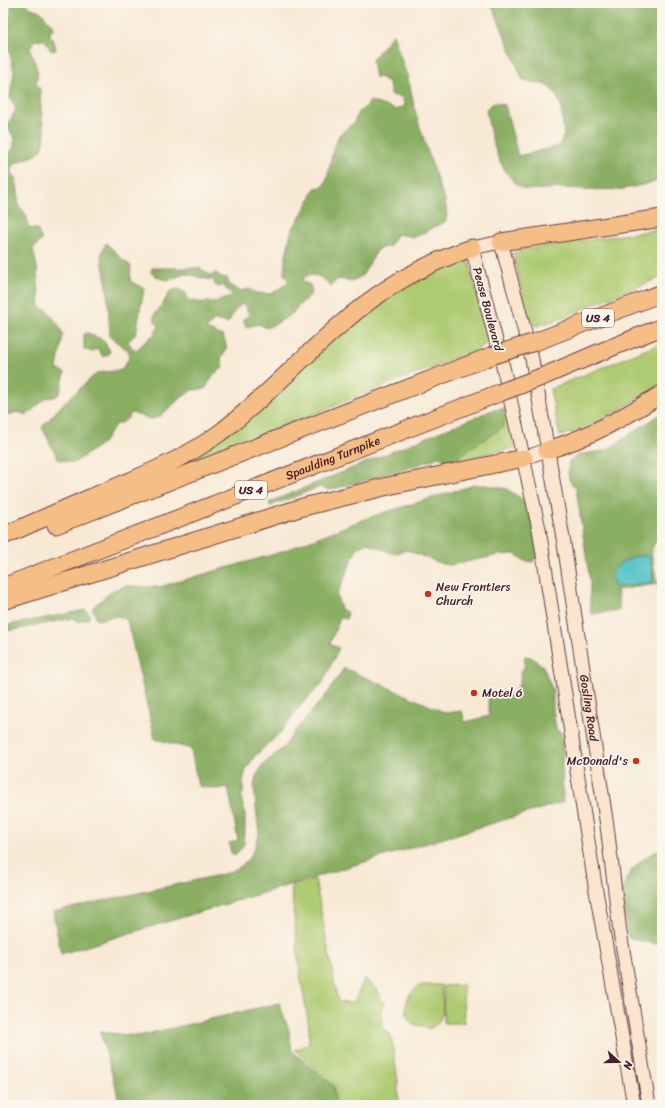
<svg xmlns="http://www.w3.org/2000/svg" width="665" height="1108" font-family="Sriracha,sans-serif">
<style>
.green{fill:#aecb72;stroke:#7c754e}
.forest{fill:#8aaf64;stroke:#6a6748}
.water{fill:#54c2c9;stroke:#4f707a}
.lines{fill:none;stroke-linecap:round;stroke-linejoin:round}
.secondary-casing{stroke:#643d44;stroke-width:15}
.motorway-casing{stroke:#643d44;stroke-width:19}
.secondary{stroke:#fbe5cf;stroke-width:13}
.motorway{stroke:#f6be87;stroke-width:17}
.motorway-bridge-casing{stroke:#643d44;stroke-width:19;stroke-linecap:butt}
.motorway-bridge{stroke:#f6be87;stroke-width:17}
.poi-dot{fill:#c8321e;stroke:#fbf7ec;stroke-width:1.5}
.labels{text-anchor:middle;stroke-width:3.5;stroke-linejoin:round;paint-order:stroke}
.shield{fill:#fbf7ec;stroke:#7f6065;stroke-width:1}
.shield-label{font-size:11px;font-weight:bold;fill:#4a1f2b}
.street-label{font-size:12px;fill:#4a1f2b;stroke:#fbf7ec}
.poi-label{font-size:12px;fill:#4a1f2b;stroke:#fbf7ec;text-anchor:start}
</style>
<rect width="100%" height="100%" fill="#fbf7ec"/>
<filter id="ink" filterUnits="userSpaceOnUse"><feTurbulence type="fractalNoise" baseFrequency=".025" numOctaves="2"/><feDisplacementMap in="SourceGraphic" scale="8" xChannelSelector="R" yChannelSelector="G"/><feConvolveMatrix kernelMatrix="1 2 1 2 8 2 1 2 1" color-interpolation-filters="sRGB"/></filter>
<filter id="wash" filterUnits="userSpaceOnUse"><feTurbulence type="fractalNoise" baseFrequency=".012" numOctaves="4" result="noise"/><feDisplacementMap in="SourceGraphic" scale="16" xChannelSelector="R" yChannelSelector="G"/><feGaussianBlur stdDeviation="0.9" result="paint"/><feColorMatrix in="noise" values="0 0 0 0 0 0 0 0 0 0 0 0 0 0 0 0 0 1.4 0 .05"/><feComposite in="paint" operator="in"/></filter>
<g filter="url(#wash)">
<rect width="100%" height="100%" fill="#f8e9d5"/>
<g class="green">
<path d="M662,229v48l-61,24 -44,19 -22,6c-11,-16 -17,-54 -22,-73l14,-4z"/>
<polygon points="465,259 469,261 489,342 472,353 394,382 171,471 357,318 418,278"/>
<path d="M662,343v41c-33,19 -65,42 -102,52l-10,-47z"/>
<polygon points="508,407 515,448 457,460 505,411 499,409"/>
<polygon points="315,879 338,1002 353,1003 365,978 378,991 384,1005 381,1016 383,1029 391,1035 398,1081 398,1095 400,1105 337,1105 335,1101 334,1086 295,1050 309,1044 309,1026 300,974 291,886"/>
<path d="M421,985h20c1,18 7,35 -12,44 -5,-4 -10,-3 -15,-5 -9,-4 -10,-20 -5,-28 3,-4 7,-8 12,-11z"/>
<polygon points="463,985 464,1023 444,1023 443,986"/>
</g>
<g class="forest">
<path d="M11,3h15l3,4 11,4 13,15v4l-3,1v6l4,4 2,9 -5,1 -6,-11h-10l-5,8 8,24 -2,12 4,5 1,22 4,24 -2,13 -7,7 -16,6 -6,4 -3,6c8,11 7,20 7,34 8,7 10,13 10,23l9,1 5,11 -9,9 4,19 3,40 7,2 12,16 4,9 -6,34 8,4 -5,20 -5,4 -9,1 -19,17 -9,-3 -15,4v-260l10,-6 2,-12 -8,-11 9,-18 -6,-12 4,-26 -7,-31v-14l4,-14z"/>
<path d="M491,3h171v177c-13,3 -26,7 -39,9 -25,2 -51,-2 -77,0 -7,0 -18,2 -24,-1 -24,-15 -32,-53 -36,-79l8,-6 11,2 13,51 41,-10 5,-11 -3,-30 -6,-13 -9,-7 -23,-5z"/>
<path d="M393,34l16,48 7,33 23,71 6,13 2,16 -1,6 -31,16 -19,-3 -6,12 -12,3 -16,27 -10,5 -14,-2 -7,7c-8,-8 -15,-14 -27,-9l-2,4 8,4c5,10 -4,13 -10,20 -3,2 -4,5 -6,7 -9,7 -18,12 -28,16l-7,-4 -13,3 -3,-7 6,-6 -4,-8 -3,-2 -7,6 -7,13 -13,-3 -9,9 17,7c4,9 5,14 -2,22l2,10 -9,6 -9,15 -13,1 -15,11 -18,16 -8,2 -19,-6 -7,8 -10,4 -11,17 -30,21 -16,-4 -16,-32 21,-23 34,-31 24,-3 8,-12v-7l-19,-14 -3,-51 -6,-31 5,-12c10,8 15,17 25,23l-1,15 14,7 -8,46 -8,8 7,9 20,-18 4,-7 -4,-5 -1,-6 8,-9 8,-15 8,-2 8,4 1,7c18,4 29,3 46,-4l-7,-7 -2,-4 -5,2 -4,-2 -1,-5c-11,0 -23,-8 -33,-5 -5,2 -9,4 -13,5l-9,-2 -8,-5 1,-5h47l12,7 6,-2 4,4 6,1 3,7 10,6 9,-2 7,4 15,1 17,-11v-3l-4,-6 1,-14 6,-28 17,-29 7,-15 6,-1 5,-5 7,-31 6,-16 15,-12 4,-11 8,-5 4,-6 26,9 9,-4 -3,-9 -11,-2 -2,-12 -9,-6 -5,1 -3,-18z"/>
<polygon points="88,333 103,340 110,351 108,355 103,357 98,349 95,349 93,352 84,349 84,334"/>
<polygon points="499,409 505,411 503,427 465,452 457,460 449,462 439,457 403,470 330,490 320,487 270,506 270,502 490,411"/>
<path d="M662,413v122l-7,7 -4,9 6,33 -40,6 3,20 -29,4 -1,-14v-18l-14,-94c-9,-6 -9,-17 -7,-27l9,-6 29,-5z"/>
<polygon points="474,485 486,485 507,489 525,501 533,526 538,557 532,562 525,561 515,554 499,555 451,565 442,564 407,550 394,554 367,543 357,548 337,596 341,609 348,613 346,619 340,617 330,644 339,648 322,684 300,706 280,733 254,757 246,770 243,781 243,793 241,798 245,814 245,830 243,840 245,842 241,849 235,855 231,853 229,843 238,840 228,787 217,789 198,786 191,749 155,739 127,620 118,616 97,620 92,608 113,590 125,586 159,587 275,554 370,517"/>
<polygon points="86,610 90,614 89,618 79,622 73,618 3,632 3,626"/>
<path d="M525,656l6,1 12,9 10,25v17l3,21 6,5 1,68 -502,152 -8,-42 175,-39 13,-7 8,-8 6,-11 4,-12 -5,-47 2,-12 7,-11 22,-19 10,-15 31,-36 18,-27 102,45 16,-2 3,11 24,-6 -1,-20h6l1,3c16,-1 28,-11 25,-28l4,-3z"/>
<path d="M662,849v95l-18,-2 -16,-5c-2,-14 -6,-29 -5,-43 1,-22 20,-38 39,-45z"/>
<polygon points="279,1003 289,1031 292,1051 333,1086 336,1105 119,1105 116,1088 100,1032 138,1036"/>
</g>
<polygon class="water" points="636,556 649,556 651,562 653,582 614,587 612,572 621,563"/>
</g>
<g filter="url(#ink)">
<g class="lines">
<g class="secondary-casing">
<g id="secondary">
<polyline points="524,458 547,450"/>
<path id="s1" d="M634,1105l-39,-220 -56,-356 -35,-158 -32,-123 29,-6 31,117 32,185 43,282 13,106 29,173"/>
</g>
</g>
<g class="motorway-casing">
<g id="motorway">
<polyline points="501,242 662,218"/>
<polyline points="535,342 662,293"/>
<polyline points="544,376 598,353 662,327"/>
<path d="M547,450c42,-12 78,-34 115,-56"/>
<polyline points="56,525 491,356"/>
<path d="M3,536c30,-13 59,-26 89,-39 45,-19 89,-35 129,-65 42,-32 78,-72 119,-107 38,-34 83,-61 132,-77"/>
<path id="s2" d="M3,587l496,-194"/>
<polyline points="3,601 303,507 388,486 524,458"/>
</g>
</g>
<use href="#secondary" class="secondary"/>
<use href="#motorway" class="motorway"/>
<g class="motorway-bridge-casing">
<g id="motorway-bridge">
<polyline points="491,356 535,342"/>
<polyline points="499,393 544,376"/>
</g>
</g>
<use href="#motorway-bridge" class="motorway-bridge"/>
</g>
</g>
<g class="poi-dot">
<circle cx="428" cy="594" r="4"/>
<circle cx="474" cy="693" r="4"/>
<circle cx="636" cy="761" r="4"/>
</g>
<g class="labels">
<g class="shield">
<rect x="582" y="309" width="32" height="18" rx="3"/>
<rect x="235" y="481" width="32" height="18" rx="3"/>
</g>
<g class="shield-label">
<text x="598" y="322">US 4</text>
<text x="251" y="494">US 4</text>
</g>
<g class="street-label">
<text transform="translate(488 309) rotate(75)" y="4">Pease Boulevard</text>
<text dy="4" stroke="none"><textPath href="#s2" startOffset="354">Spaulding Turnpike</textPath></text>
<text dy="4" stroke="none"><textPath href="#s1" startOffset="1377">Gosling Road</textPath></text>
</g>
<g class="poi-label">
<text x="436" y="591">New Frontiers<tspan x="436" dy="14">Church</tspan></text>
<text x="482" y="697">Motel 6</text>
<text x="628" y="765" text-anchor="end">McDonald's</text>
</g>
</g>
<rect width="665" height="1108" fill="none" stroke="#fbf7ec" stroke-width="16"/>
<g transform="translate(619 1062) rotate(111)" stroke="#fbf7ec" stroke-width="3" paint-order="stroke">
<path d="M0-3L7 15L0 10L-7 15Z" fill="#4a1f2b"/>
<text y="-6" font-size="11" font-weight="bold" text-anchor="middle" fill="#4a1f2b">N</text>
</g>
</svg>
